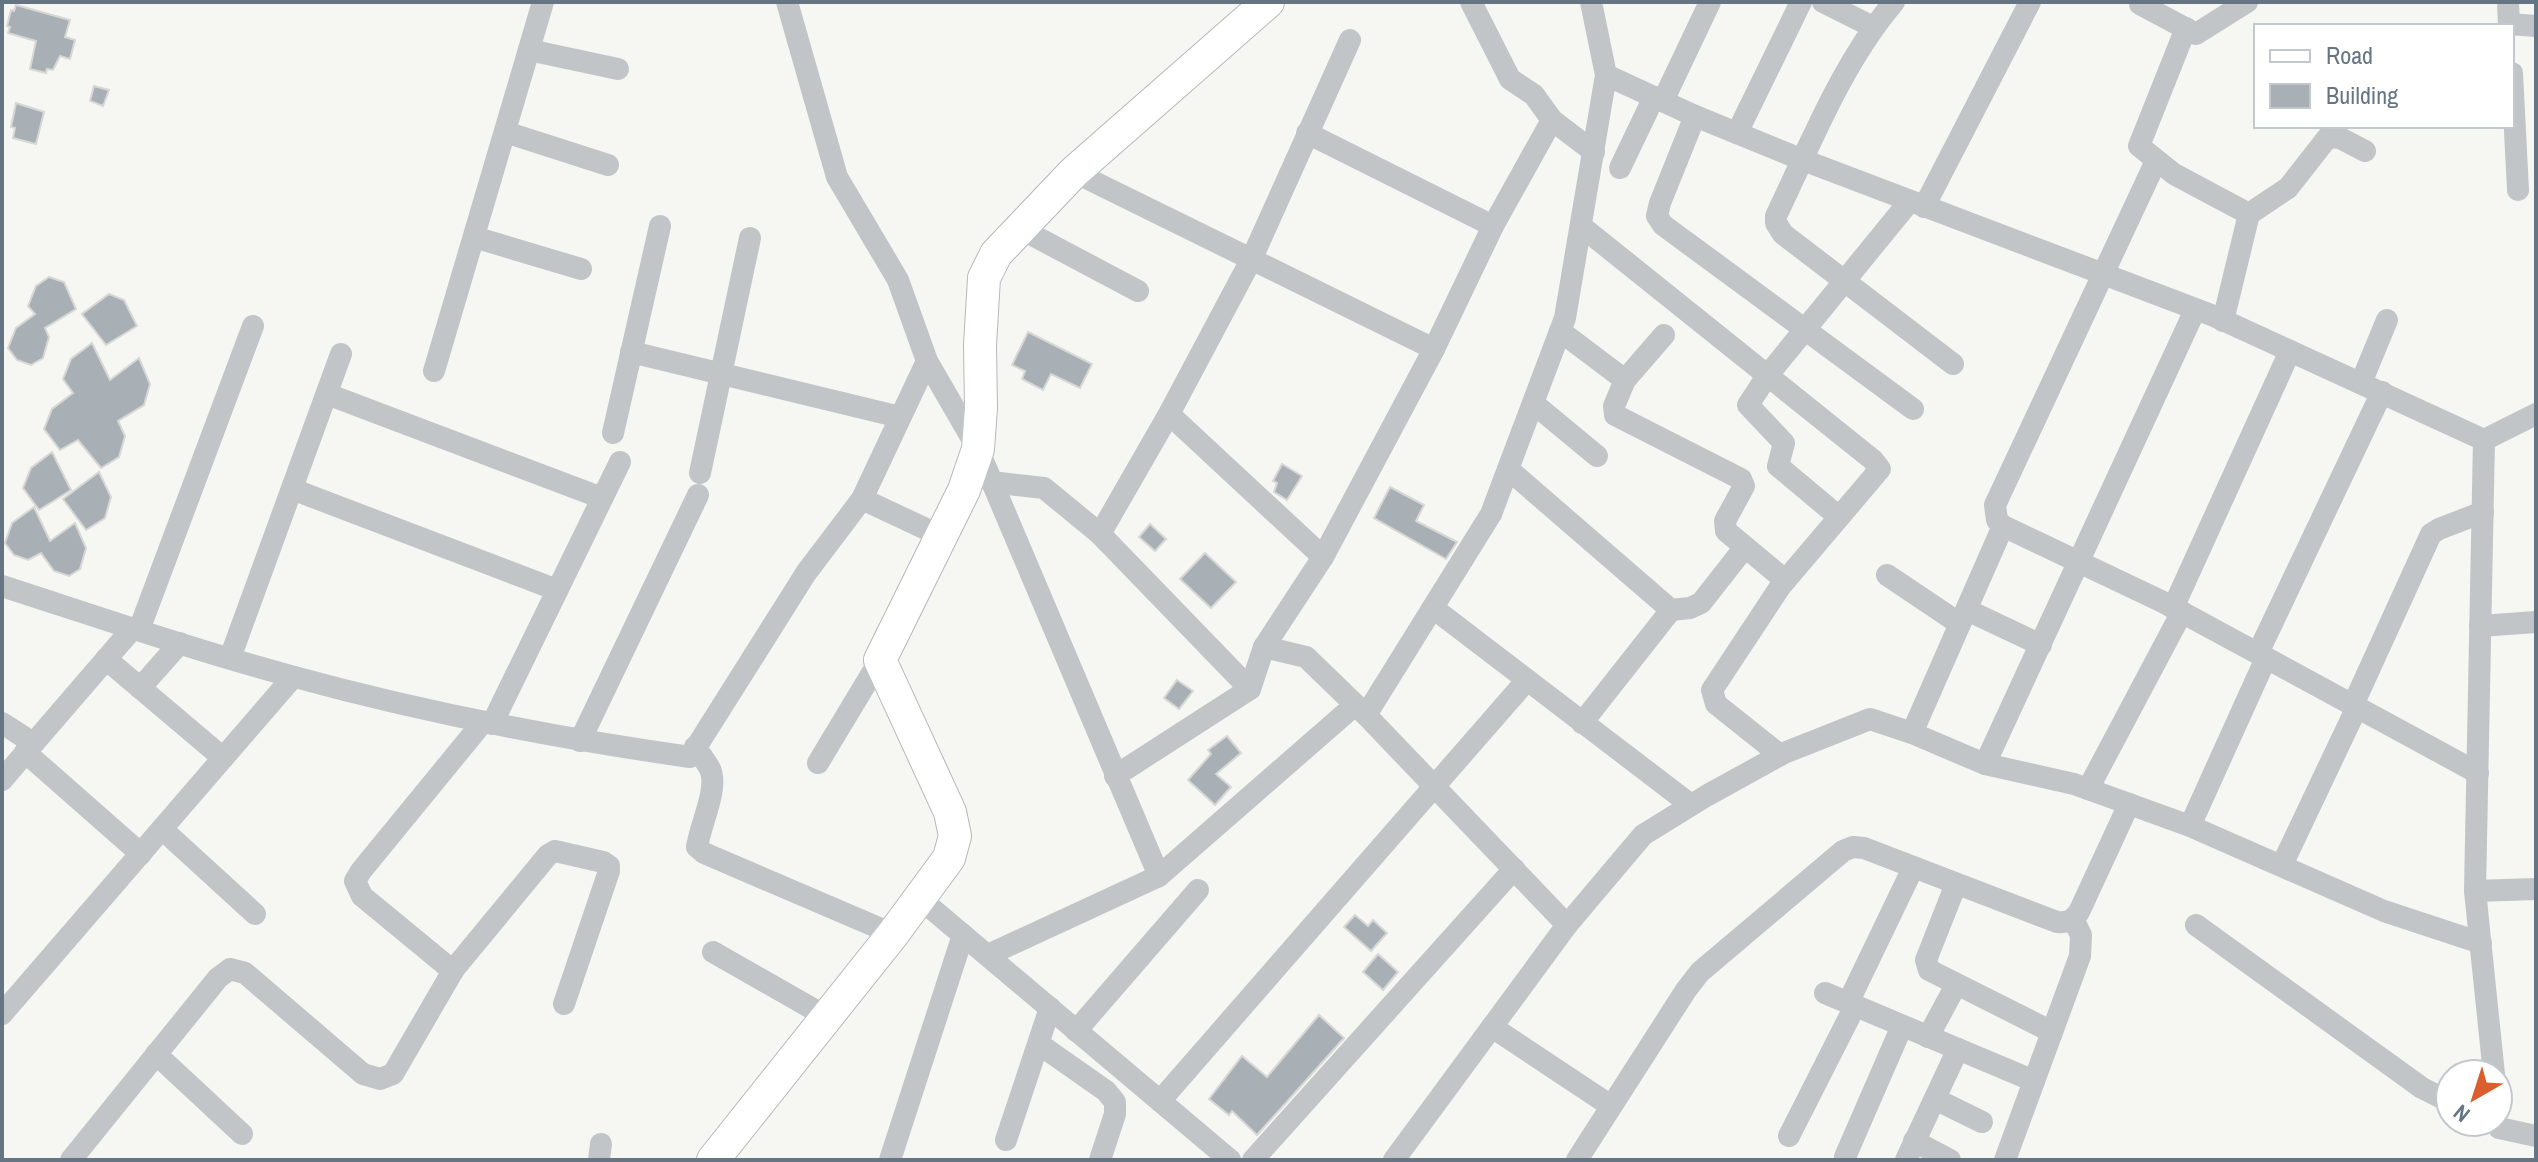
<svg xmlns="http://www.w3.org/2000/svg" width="2538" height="1162" font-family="'Archivo Narrow',sans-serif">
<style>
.building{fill:#a8b0b5;stroke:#d7d7d5;stroke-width:2}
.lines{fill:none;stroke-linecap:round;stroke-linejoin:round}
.secondary-casing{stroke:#b4b8bd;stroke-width:34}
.street{stroke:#c1c5c8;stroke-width:22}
.secondary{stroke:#fff;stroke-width:32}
</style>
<rect width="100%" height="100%" fill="#f6f6f3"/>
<g class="building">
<polygon points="16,5 70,20 65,37 75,40 70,59 60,56 53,70 47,69 46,73 30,69 36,41 8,33 10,27 7,26 11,10 14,11"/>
<polygon points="94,86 109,90 103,106 90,101"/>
<polygon points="16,103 44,112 36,144 13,138 15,128 11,127"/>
<polygon points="49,277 64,282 76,309 45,328 49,337 43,358 31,365 17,360 8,348 16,328 35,314 28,306 36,286"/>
<polygon points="109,294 124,300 137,326 106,345 82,314"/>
<polygon points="1028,332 1092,364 1080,388 1051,374 1043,390 1022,379 1025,371 1012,365"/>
<polygon points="92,343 110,380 139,358 150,384 144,405 118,421 125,436 119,457 101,468 78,440 60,450 44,429 52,409 73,393 63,379 71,359"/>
<polygon points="52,452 71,490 39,510 23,488 31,468"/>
<polygon points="1282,464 1302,476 1287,500 1274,492 1277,483 1273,481"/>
<polygon points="99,472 111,497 105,518 86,530 63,499"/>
<polygon points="1390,487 1424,505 1416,521 1457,542 1446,559 1374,518"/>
<polygon points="34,507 50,541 75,523 86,548 80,569 69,576 54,571 41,553 28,560 14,555 5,543 12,523"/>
<polygon points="1150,524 1166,539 1155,551 1139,537"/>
<polygon points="1205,553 1236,582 1211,608 1180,579"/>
<polygon points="1177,680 1193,691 1179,709 1164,698"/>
<polygon points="1227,736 1241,753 1216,774 1231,787 1215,805 1188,780 1211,754 1208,750"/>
<polygon points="1355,915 1368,926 1373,920 1387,933 1371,951 1344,927"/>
<polygon points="1378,954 1398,972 1383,990 1363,972"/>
<polygon points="1319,1015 1344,1038 1257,1135 1232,1111 1229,1115 1209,1099 1242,1056 1267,1077"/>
</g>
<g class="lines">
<g class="secondary-casing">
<polyline id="secondary" points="713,1160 893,934 949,858 955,836 950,812 880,660 964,490 978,449 981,408 980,345 984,278 996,254 1074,172 1268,2"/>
</g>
<g class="street">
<polyline points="787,2 837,177 898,280 927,361 978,449 1159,876"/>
<polyline points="1471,2 1510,79 1534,95 1552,120 1594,152"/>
<polyline points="1823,2 1873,27"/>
<path d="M1894,2c-52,61 -83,141 -118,214v7l7,11 170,130"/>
<polyline points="2140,2 2140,4 2196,34 2247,2"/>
<polyline points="2508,2 2509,26"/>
<polyline points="2509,24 2536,26"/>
<polyline points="2186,28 2139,146 2174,174 2249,214 2223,321"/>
<polyline points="529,50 618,69"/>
<polyline points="2512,73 2518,190"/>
<polyline points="1606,75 1695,116 1803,160 2214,316 2484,440 2475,891 2536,889"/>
<polyline points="1663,101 1710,2"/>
<polyline points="1695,116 1660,203 1657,216 1663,225 1913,409"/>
<polyline points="505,132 608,165"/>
<polyline points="1307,133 1493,226"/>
<polyline points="1737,133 1801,2"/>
<polyline points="2156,161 1995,505 1997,520 2003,526 2163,602 2478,773"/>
<polyline points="1620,168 1654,97"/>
<polyline points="1074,172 1434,349"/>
<polyline points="1924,207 2030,2"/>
<polyline points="2249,214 2288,188 2328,137 2340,138 2365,151"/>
<polyline points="1581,226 1873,460 1880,469 1780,587 1712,690 1716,704 1780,755"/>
<polyline points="1021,229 1138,291"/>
<polyline points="474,237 581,269"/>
<polyline points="1560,331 1625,380 1614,406 1615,415 1741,479 1744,486 1725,521 1726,531 1785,580"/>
<polyline points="631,352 900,417"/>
<polyline points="434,371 543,2"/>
<polyline points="1625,380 1664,335"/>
<polyline points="2361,383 2387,320"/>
<polyline points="327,394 602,498"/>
<polyline points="1533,403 1597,456"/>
<polyline points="1169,414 1323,557"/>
<polyline points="613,433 660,226"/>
<polyline points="2484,440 2536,414"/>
<polyline points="1508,469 1671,610 1582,723"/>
<polyline points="700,473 750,238"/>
<polyline points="991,482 1044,488 1100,534 1250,689"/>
<polyline points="292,489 557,590"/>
<polyline points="862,499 941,536"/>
<polyline points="1839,517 1778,466 1784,443 1748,405 1767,376 1909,202"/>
<polyline points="1100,534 1169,414 1252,258 1350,40"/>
<polyline points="1887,575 1960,624"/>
<path d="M2,586c96,31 192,64 289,90 131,36 265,62 399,81l116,-184 56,-74 65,-138"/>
<polyline points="1433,608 1691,805"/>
<polyline points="2173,608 2290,351"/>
<polyline points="1671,610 1690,608 1701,603 1745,547"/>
<polyline points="1967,610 2041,645"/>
<polyline points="2480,626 2536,622"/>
<polyline points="139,630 253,326"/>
<polyline points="1264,647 1306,657 1366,715 1567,925"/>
<polyline points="2258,653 2382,392"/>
<polyline points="230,658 341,354"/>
<polyline points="106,659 223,758"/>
<polyline points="140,688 180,643"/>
<polyline points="2353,705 2431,534 2439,529 2483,512"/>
<polyline points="1366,715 1491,514 1565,318 1606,75 1591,2"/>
<polyline points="2,723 33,743"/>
<polyline points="492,724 620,462"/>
<polyline points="1912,733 2003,526"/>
<polyline points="580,741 698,495"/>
<path d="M695,747c5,7 11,14 15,22 9,19 -10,56 -13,78l7,6 189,81"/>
<polyline points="25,752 141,854"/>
<polyline points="818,763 880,660"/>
<polyline points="1985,764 2195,310"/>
<polyline points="1115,776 1250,689 1264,647 1323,557 1434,349 1493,226 1552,120"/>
<polyline points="2,780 133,628"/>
<polyline points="2088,789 2182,612"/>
<polyline points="2190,826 2266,658"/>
<polyline points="162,829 255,914"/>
<polyline points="2282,865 2357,707"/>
<polyline points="1956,884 1926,960 1929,970 2052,1032"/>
<polyline points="2475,891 2494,1074"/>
<polyline points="918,897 1230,1160"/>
<polyline points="2196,925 2422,1088 2450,1102"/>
<polyline points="713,952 827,1017"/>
<polyline points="988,955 1159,876 1355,705"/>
<polyline points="453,971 362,896 355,881 361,871 483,722"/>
<polyline points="1825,993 2034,1081"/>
<polyline points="1848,1003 1913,868"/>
<polyline points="2,1014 293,677"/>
<polyline points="1492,1027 1611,1106"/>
<polyline points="1076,1031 1198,890"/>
<polyline points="1928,1037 1956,985"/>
<polyline points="1039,1044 1106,1091 1115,1102 1115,1114 1100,1160"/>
<polyline points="156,1054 242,1134"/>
<polyline points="1935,1099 1982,1122"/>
<polyline points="1160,1101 1527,680"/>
<polyline points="2499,1128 2536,1136"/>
<polyline points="1789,1136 1855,1006"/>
<polyline points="1006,1140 1050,1008"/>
<polyline points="1914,1141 1950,1160"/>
<polyline points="1845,1157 1902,1026"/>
<polyline points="71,1160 218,978 230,969 245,973 363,1074 380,1079 393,1074 454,969 548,855 555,851 603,862 609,866 609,871 564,1004"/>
<polyline points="599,1160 601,1144"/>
<polyline points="890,1160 963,935"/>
<polyline points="1253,1160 1514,869"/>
<polyline points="1394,1160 1567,925 1643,835 1706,796 1784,753 1870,719 1912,733 1985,764 2074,784 2190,826 2384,911 2481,943"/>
<path d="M1577,1160l109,-170 14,-18 143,-121 10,-4 11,1 193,74c11,1 15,-1 22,-10l50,-108"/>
<polyline points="1906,1160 1958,1049"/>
<polyline points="2005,1160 2080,956 2081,935 2073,919"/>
</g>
<use href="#secondary" class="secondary"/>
</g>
<rect width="2538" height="1162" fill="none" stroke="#667583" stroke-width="8"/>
<rect x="2254" y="24" width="260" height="104" fill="#ffffff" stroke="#c2c8cd" stroke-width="2"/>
<rect x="2270" y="50" width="40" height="12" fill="#ffffff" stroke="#c2c8cd" stroke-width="2"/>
<text x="2326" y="64" font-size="24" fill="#667583">Road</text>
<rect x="2270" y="84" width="40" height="24" fill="#a8b0b5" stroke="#c2c8cd" stroke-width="2"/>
<text x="2326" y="104" font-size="24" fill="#667583">Building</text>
<g transform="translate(2474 1098) rotate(219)"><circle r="38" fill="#ffffff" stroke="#c2c8cd" stroke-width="2"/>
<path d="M0-6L14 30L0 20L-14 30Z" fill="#db5e2e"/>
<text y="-12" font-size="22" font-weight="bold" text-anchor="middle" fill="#667583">N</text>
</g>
</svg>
